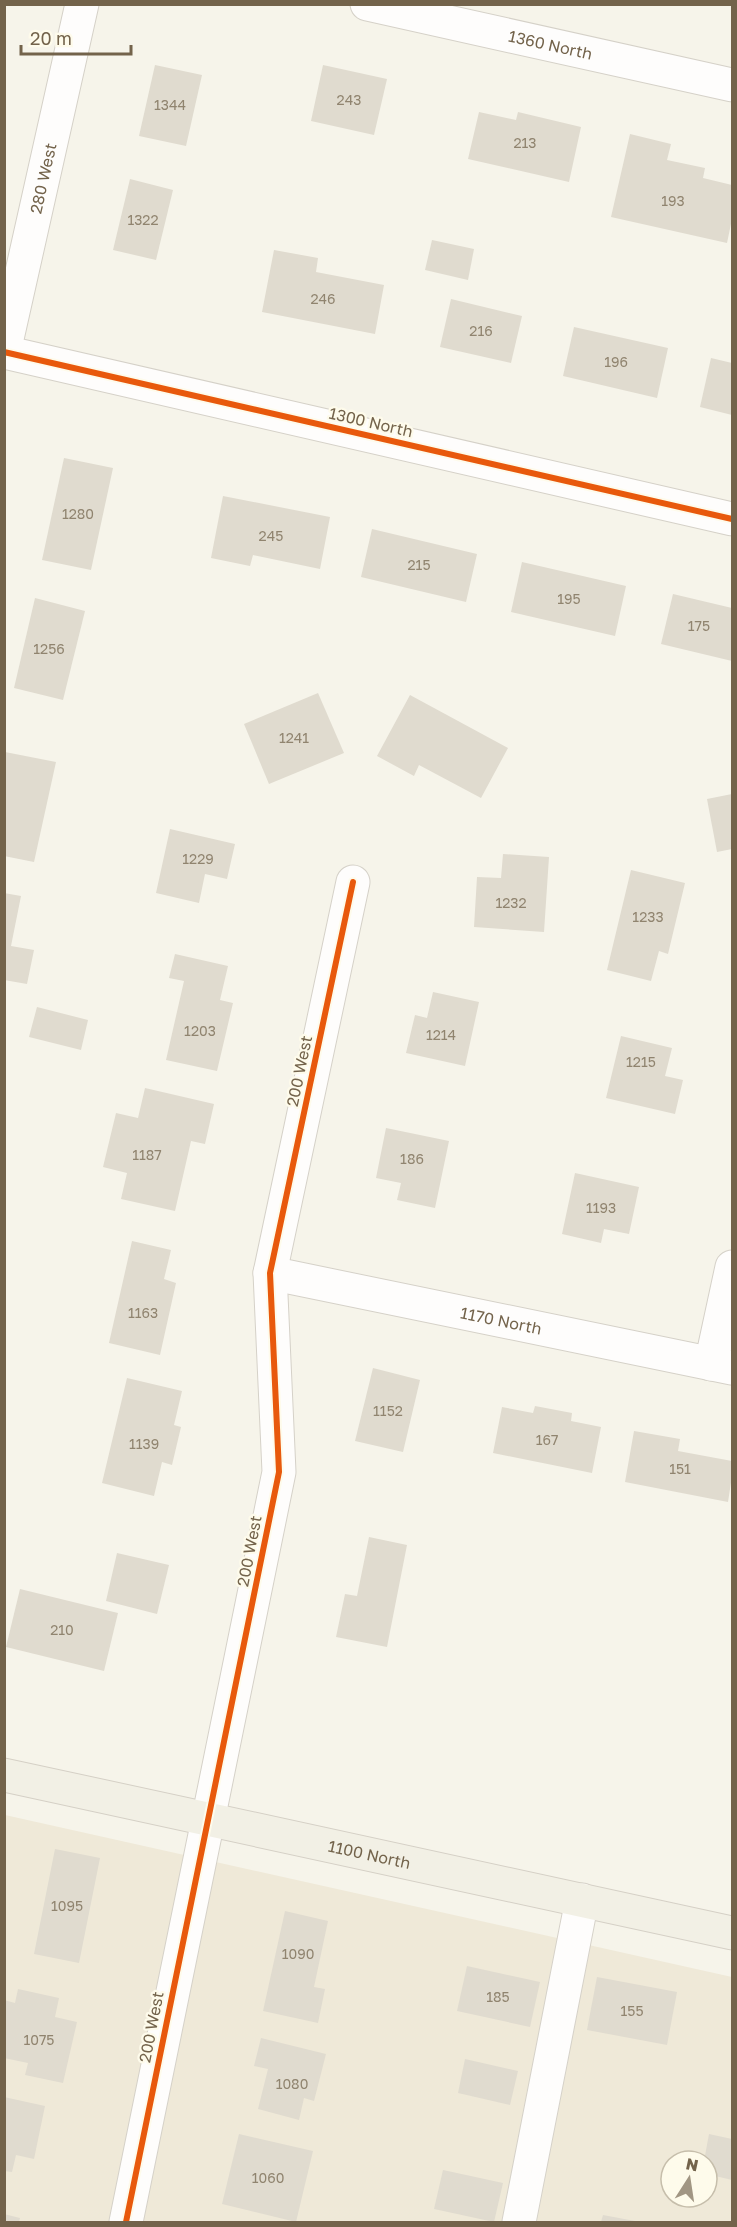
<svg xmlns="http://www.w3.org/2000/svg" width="737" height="2227" font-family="'Golos Text',sans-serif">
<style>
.residential{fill:#efe9d8;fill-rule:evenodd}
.building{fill:#e0dbcf}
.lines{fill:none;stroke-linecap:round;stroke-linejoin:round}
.minor-casing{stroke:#d5d1c8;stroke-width:35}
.major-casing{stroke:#d5d0c6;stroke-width:35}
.minor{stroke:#fefdfc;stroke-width:33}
.major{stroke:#f2f0e5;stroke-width:33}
.cycleway-casing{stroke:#fefbeb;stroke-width:10}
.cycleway{stroke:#e8590c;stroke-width:6}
.labels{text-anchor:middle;stroke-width:4.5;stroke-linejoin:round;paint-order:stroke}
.number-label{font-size:14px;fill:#90846f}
.street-label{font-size:16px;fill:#73634b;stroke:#fefbeb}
</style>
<rect width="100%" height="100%" fill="#f6f4ea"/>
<path class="residential" d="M5,1815l727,162v245h-727zM671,2161h36v36h-36z"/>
<g class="building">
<polygon points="155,65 202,75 186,146 139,136"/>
<polygon points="323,65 387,79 374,135 311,121"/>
<polygon points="479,112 516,120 518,112 581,127 569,182 468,159"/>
<polygon points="630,134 671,144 667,160 705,168 703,178 732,185 732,219 727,243 611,217"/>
<polygon points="130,179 173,190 156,260 113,250"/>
<polygon points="432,240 474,249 468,280 425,270"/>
<polygon points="274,250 318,258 316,272 384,285 375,334 262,312"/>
<polygon points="451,299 522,316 511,363 440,347"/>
<polygon points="574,327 668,348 657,398 563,376"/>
<polygon points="711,358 732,363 732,415 700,407"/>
<polygon points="64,458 113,468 91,570 42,560"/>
<polygon points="223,496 330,517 320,569 253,555 250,566 211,558"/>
<polygon points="372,529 477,554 466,602 361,577"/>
<polygon points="522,562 626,586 615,636 511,612"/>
<polygon points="673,594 732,608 732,661 661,644"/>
<polygon points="35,598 85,611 63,700 14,688"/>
<polygon points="318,693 344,753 269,784 244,724"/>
<polygon points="410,695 508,748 481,798 419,765 414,776 377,756"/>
<polygon points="5,752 56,762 34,862 4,856"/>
<polygon points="732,794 732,849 717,852 707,799"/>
<polygon points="170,829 235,844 227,879 205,874 199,903 156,893"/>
<polygon points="503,854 549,857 544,932 474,927 477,877 501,878"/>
<polygon points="631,870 685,883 668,954 659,951 651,981 607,970"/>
<polygon points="4,893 21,896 11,946 34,950 27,984 4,980"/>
<polygon points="175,954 228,966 220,1000 233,1003 217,1071 166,1060 184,981 169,978"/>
<polygon points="433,992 479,1002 465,1066 406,1053 415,1015 427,1018"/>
<polygon points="37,1007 88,1020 81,1050 29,1037"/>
<polygon points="621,1036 672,1048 665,1076 683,1080 675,1114 606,1098"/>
<polygon points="145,1088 214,1104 205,1144 191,1141 175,1211 121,1199 127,1173 103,1167 116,1113 138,1118"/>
<polygon points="386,1128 449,1141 435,1208 397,1200 401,1183 376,1178"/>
<polygon points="575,1173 639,1187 629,1234 604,1229 601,1243 562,1234"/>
<polygon points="132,1241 171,1250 164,1279 176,1283 160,1355 109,1343"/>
<polygon points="373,1368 420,1380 403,1452 355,1441"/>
<polygon points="127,1378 182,1391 174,1425 181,1427 172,1465 162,1462 154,1496 102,1483"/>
<polygon points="535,1406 572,1413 571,1421 601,1427 592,1473 493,1453 502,1407 533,1413"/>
<polygon points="634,1431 680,1439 678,1451 732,1461 732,1476 728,1502 625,1482"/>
<polygon points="369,1537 407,1545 387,1647 336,1637 345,1594 357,1596"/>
<polygon points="117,1553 169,1565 157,1614 106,1601"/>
<polygon points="20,1589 118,1613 104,1671 6,1647"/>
<polygon points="55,1849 100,1858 79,1963 34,1954"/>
<polygon points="285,1911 328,1921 314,1987 325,1989 318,2023 263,2011"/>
<polygon points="467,1966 540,1982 530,2027 457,2011"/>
<polygon points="597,1977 677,1992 667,2045 587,2030"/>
<polygon points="18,1989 59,1998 55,2017 77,2022 63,2083 25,2075 28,2063 4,2058 4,2000 15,2003"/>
<polygon points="261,2038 326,2054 314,2101 304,2098 299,2120 258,2109 268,2069 254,2066"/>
<polygon points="465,2059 518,2071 510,2105 458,2093"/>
<polygon points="4,2097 45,2106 34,2159 16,2155 12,2172 4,2171"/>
<polygon points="239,2134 313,2151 296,2222 222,2204"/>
<polygon points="709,2134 732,2139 732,2180 707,2174 707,2161 704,2161"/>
<polygon points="443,2170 503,2183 494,2222 434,2209"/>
<polygon points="4,2214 20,2218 19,2222 4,2222"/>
<polygon points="603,2215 635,2221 635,2222 601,2222"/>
</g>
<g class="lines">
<g class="minor-casing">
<g id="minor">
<path id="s1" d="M367,4l365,81"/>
<polyline points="4,352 732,519"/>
<path id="s2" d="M4,352l78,-348"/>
<path id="s3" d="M270,1273l462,95"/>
<polyline points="711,1364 732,1267"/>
<polyline points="126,2222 279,1472 270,1273 353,882"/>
<polyline points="519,2222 582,1900"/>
</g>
</g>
<g class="major-casing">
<g id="major">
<path id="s4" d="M4,1775l728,158"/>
</g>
</g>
<use href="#minor" class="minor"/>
<use href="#major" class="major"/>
<g class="cycleway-casing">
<g id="cycleway">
<polyline points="4,352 732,519"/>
<polyline points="126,2222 279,1472 270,1273 353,882"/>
</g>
</g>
<use href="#cycleway" class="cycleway"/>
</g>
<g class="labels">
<g class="number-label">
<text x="349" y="105">243</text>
<text x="170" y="110">1344</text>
<text x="525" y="148">213</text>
<text x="673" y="206">193</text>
<text x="143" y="225">1322</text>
<text x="323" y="304">246</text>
<text x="481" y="336">216</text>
<text x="616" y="367">196</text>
<text x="78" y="519">1280</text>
<text x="271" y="541">245</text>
<text x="419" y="570">215</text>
<text x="569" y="604">195</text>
<text x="699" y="631">175</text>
<text x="49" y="654">1256</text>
<text x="294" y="743">1241</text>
<text x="198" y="864">1229</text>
<text x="511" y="908">1232</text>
<text x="648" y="922">1233</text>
<text x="200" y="1036">1203</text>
<text x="441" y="1040">1214</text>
<text x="641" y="1067">1215</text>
<text x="147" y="1160">1187</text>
<text x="412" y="1164">186</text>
<text x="601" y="1213">1193</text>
<text x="143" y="1318">1163</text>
<text x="388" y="1416">1152</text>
<text x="547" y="1445">167</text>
<text x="144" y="1449">1139</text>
<text x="680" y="1474">151</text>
<text x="62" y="1635">210</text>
<text x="67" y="1911">1095</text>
<text x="298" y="1959">1090</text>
<text x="498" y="2002">185</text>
<text x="632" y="2016">155</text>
<text x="39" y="2045">1075</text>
<text x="292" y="2089">1080</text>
<text x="268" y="2183">1060</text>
</g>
<g class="street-label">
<text dy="6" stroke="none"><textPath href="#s1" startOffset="188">1360 North</textPath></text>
<text dy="6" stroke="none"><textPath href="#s2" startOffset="178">280 West</textPath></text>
<text transform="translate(371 422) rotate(13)" y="6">1300 North</text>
<text transform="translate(299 1071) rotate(-78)" y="6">200 West</text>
<text dy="6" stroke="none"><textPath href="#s3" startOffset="236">1170 North</textPath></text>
<text transform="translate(249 1551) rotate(-79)" y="6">200 West</text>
<text dy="6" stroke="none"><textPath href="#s4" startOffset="374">1100 North</textPath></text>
<text transform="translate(151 2027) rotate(-79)" y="6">200 West</text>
</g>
</g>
<rect width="737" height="2227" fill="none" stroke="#73634b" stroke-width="12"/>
<g transform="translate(689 2179) rotate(12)"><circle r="28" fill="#fefbeb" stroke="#c6beab" stroke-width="1.5"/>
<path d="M0-4.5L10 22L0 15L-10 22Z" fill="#a19683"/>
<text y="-9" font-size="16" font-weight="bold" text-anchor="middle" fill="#73634b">N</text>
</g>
<path d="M21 45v9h110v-9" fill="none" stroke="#73634b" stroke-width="3"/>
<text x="30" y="45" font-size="18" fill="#73634b" stroke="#fefbeb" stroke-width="4.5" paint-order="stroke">20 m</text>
</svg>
